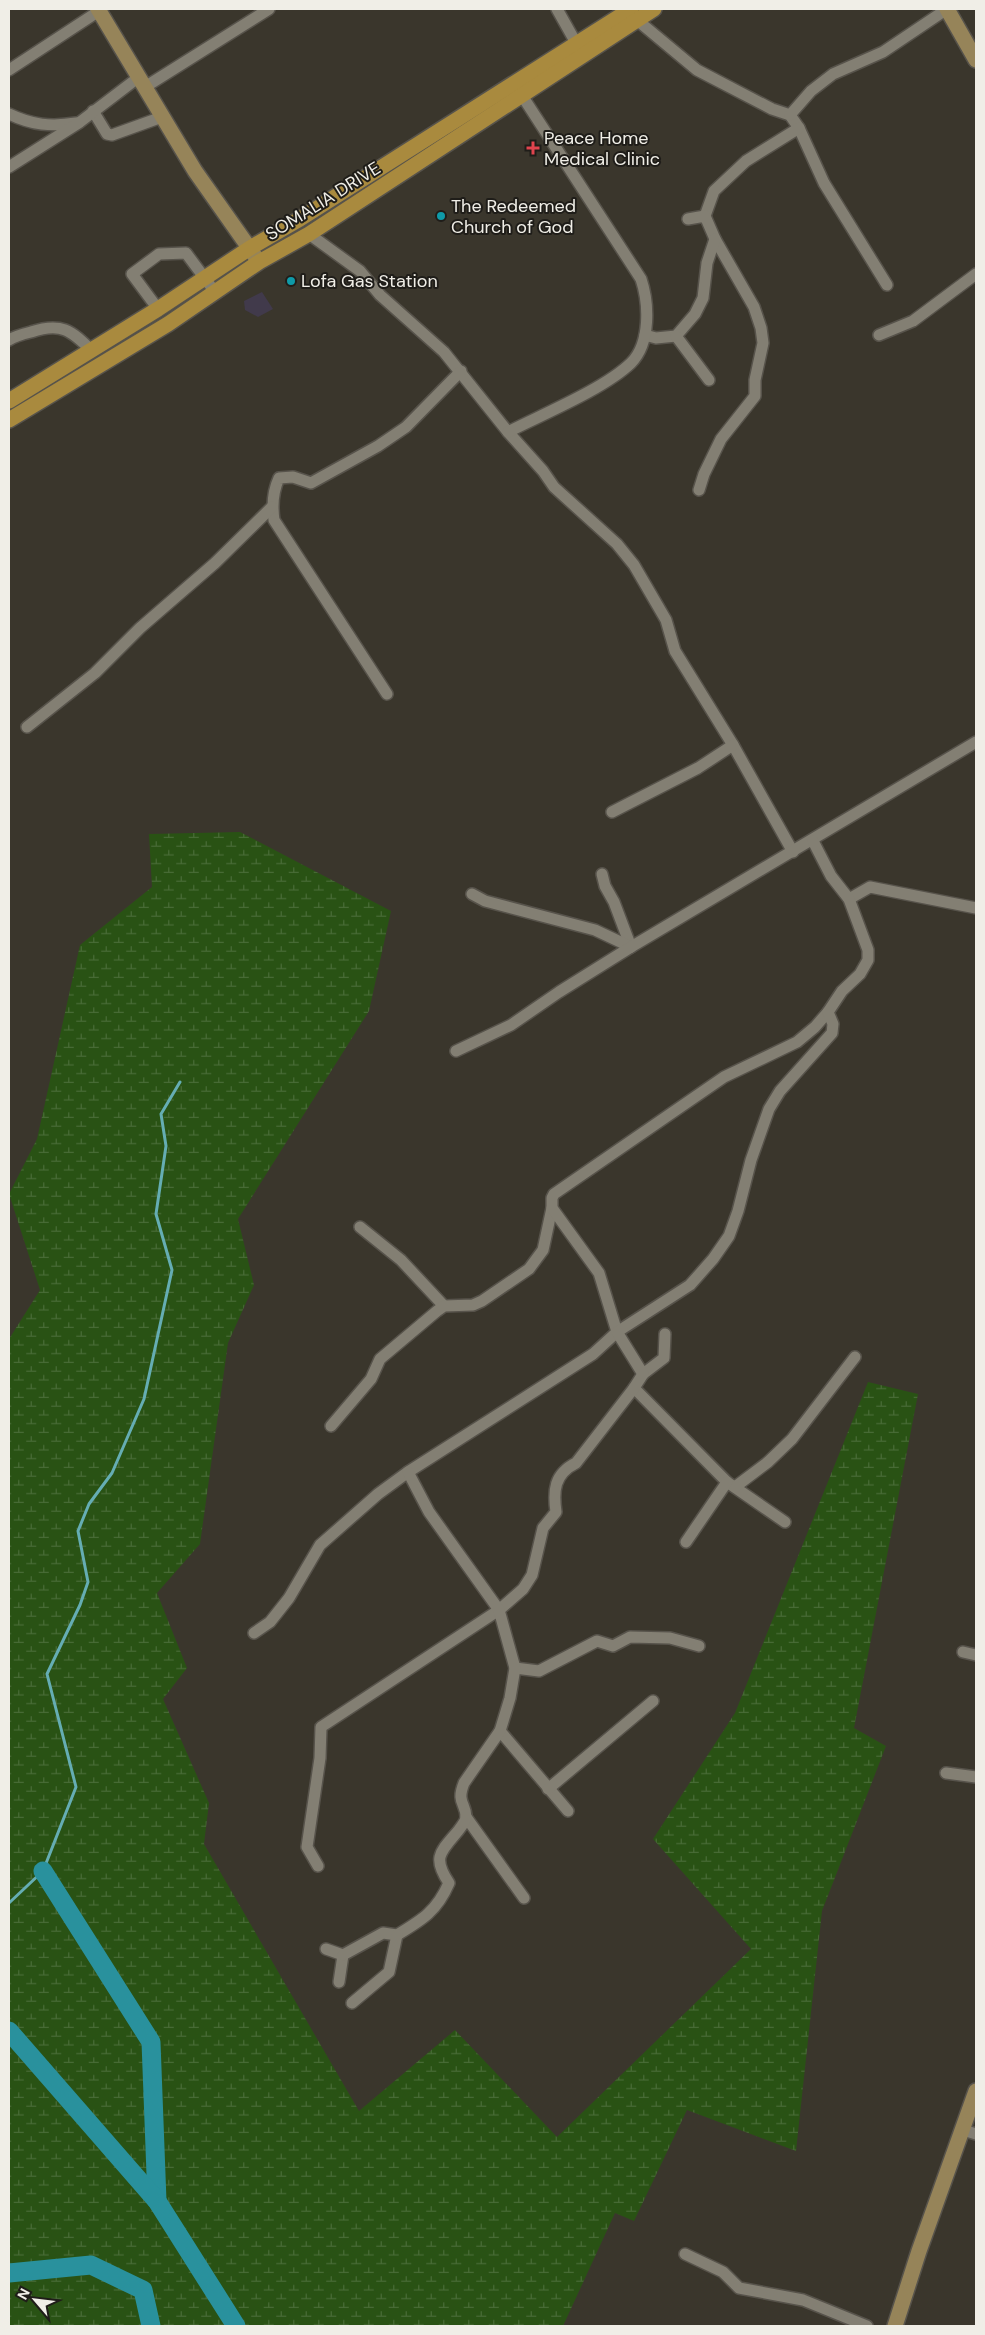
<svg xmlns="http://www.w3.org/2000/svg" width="985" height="2335" font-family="'DM Sans',sans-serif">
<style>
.medical{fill:#413a4b}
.wetland{fill:url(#wetland-marsh)}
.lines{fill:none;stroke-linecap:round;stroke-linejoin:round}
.stream{stroke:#65adb3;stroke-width:3}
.river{stroke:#29919d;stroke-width:19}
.street-casing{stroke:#57534b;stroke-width:14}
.secondary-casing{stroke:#57534b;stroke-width:18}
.primary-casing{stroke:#57534b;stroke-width:18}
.street{stroke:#837f73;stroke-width:11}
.secondary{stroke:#968459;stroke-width:15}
.primary{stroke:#a98a3e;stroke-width:15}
.health-dot{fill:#e0444e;stroke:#1f1d19;stroke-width:2}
.culture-dot{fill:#0f9aa8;stroke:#1f1d19;stroke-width:2}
.labels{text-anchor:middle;stroke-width:4;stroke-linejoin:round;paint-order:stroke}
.poi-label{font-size:18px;fill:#f0eee7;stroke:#1f1d19;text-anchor:start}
.street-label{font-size:18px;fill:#f0eee7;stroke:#1f1d19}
</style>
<defs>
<pattern id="wetland-marsh" width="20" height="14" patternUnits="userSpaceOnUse" patternTransform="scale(1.25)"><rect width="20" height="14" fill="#295214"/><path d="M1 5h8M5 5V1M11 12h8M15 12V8" fill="none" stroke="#486b36"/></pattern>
</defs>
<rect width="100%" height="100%" fill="#3a362c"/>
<polygon class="medical" points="262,292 273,309 258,317 245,310 244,301"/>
<polygon class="wetland" points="240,832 391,911 369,1011 238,1219 254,1285 228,1343 200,1544 157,1593 187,1668 163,1699 209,1803 204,1844 359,2111 455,2030 557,2137 751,1949 653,1839 735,1713 868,1382 918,1394 854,1728 886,1746 822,1911 796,2151 687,2110 634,2221 615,2213 563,2326 9,2326 9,1339 40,1290 9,1194 37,1139 80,945 152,887 149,834"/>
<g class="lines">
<polyline class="stream" points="9,1903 43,1871 76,1787 47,1674 80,1605 88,1582 78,1531 89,1504 112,1473 144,1399 172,1270 156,1214 166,1146 161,1114 180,1082"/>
<g class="river">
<polyline points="43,1871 151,2042 157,2201"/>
<polyline points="9,2031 157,2201 236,2326"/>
<polyline points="9,2273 91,2265 143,2290 151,2326"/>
</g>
<g class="street-casing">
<g id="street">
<polyline points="557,9 580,50"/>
<polyline points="637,20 697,70 772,109 790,115 799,128 824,183 887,285"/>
<polyline points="9,70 99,11"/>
<polyline points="145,87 269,9"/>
<polyline points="93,111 107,134 112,135 162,117"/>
<path d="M9,114c23,11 42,13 67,9"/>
<polyline points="790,115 811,91 833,74 883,52 947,9"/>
<polyline points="9,167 80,122 139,77"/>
<polyline points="705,216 714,191 746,161 799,128"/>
<polyline points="688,219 705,216 715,239 754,307 761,328 763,343 755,380 755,396 721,439 704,474 699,490"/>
<polyline points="309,234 360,271 380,295 444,352 508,432 543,471 554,487 617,544 634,565 666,620 675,651 733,745 793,852"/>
<polyline points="158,309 132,274 159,254 186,253 215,292"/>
<polyline points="645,335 656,338 676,336 695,314 703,298 707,263 715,239"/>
<polyline points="879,335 913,321 976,274"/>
<polyline points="676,336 709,380"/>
<path d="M9,340c6,-4 14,-6 22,-8 30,-10 40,-2 61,19"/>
<path d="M508,432c35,-18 96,-43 123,-69 20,-20 18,-60 10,-84l-120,-185"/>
<path d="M387,694l-113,-174c-2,-14 -1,-29 5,-42l14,-1 18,6 67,-37 28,-19 55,-56"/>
<polyline points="27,727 95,673 140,628 215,563 272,507"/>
<polyline points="612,812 698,768 733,745"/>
<polyline points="602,874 605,886 614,902 631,947"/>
<polyline points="472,894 485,901 595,930 631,947"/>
<polyline points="849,899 870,887 976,908"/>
<polyline points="456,1051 511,1025 559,992 631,947 976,742"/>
<polyline points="360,1227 401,1260 444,1306"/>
<polyline points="643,1374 664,1358 665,1334"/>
<polyline points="634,1388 727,1482 785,1522"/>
<polyline points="331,1426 371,1379 380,1359 437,1311 444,1306 473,1305 482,1301 529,1269 543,1250 552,1208"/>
<polyline points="735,1487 768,1462 792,1439 855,1357"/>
<polyline points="686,1542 727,1482"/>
<polyline points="254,1633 270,1622 289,1598 320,1545 378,1494 408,1472 593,1354 617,1332 599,1273 552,1208 552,1198 554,1194 724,1077 797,1042 815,1027 828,1012"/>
<polyline points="963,1652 976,1655"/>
<polyline points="515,1668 539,1671 597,1641 613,1646 630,1637 670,1638 699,1646"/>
<polyline points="500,1731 568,1811"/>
<polyline points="946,1773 976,1777"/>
<polyline points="548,1789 653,1701"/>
<polyline points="466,1817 524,1898"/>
<path d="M318,1866l-11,-19 13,-89 1,-31 178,-117 24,-21 9,-14 11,-47 13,-16c-3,-21 -2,-38 20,-49l58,-75 9,-14 -26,-42 73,-47 23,-26 16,-23 9,-25 13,-51 18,-51 11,-18 52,-58 1,-9 -5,-12 14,-21 18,-17 8,-14v-10l-19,-51 -18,-23 -18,-35"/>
<polyline points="326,1949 343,1955 339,1982"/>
<path d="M343,1955l40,-22 14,2c25,-15 40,-24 52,-52 -17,-25 -9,-31 9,-52 3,-4 8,-10 8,-14 0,-14 -10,-14 -2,-34l36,-52 10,-33 5,-30 -16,-58 -70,-98 -21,-40"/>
<polyline points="352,2003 389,1972 397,1935"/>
<polyline points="963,2130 976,2134"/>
<polyline points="685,2254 723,2272 739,2288 803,2300 867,2326"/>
</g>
</g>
<g class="secondary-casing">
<g id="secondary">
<polyline points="98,9 195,171 257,259"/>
<polyline points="947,9 976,60"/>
<polyline points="895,2326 919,2251 976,2091"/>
</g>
</g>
<g class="primary-casing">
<g id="primary">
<polyline points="9,401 158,309 250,248 300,219 631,9"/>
<polyline points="9,420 168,324 259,262 309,234 654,9"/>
</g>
</g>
<use href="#street" class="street"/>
<use href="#secondary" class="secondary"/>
<use href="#primary" class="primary"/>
</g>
<path class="health-dot" d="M530.5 140.5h5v5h5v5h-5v5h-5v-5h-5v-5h5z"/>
<g class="culture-dot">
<circle cx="441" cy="216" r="5"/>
<circle cx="291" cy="281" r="5"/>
</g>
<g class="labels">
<g class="poi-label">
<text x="544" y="144">Peace Home<tspan x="544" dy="21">Medical Clinic</tspan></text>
<text x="451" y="212">The Redeemed<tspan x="451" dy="21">Church of God</tspan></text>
<text x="301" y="287">Lofa Gas Station</text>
</g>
<g class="street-label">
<text transform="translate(323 201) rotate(-32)" y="6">SOMALIA DRIVE</text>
</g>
</g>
<rect width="985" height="2335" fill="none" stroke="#f0eee7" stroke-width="20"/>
<g transform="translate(35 2300) rotate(298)" stroke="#1f1d19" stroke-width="4" paint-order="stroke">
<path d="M0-4L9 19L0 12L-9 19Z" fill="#f0eee7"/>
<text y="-8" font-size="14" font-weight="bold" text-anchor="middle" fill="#f0eee7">N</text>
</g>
</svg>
